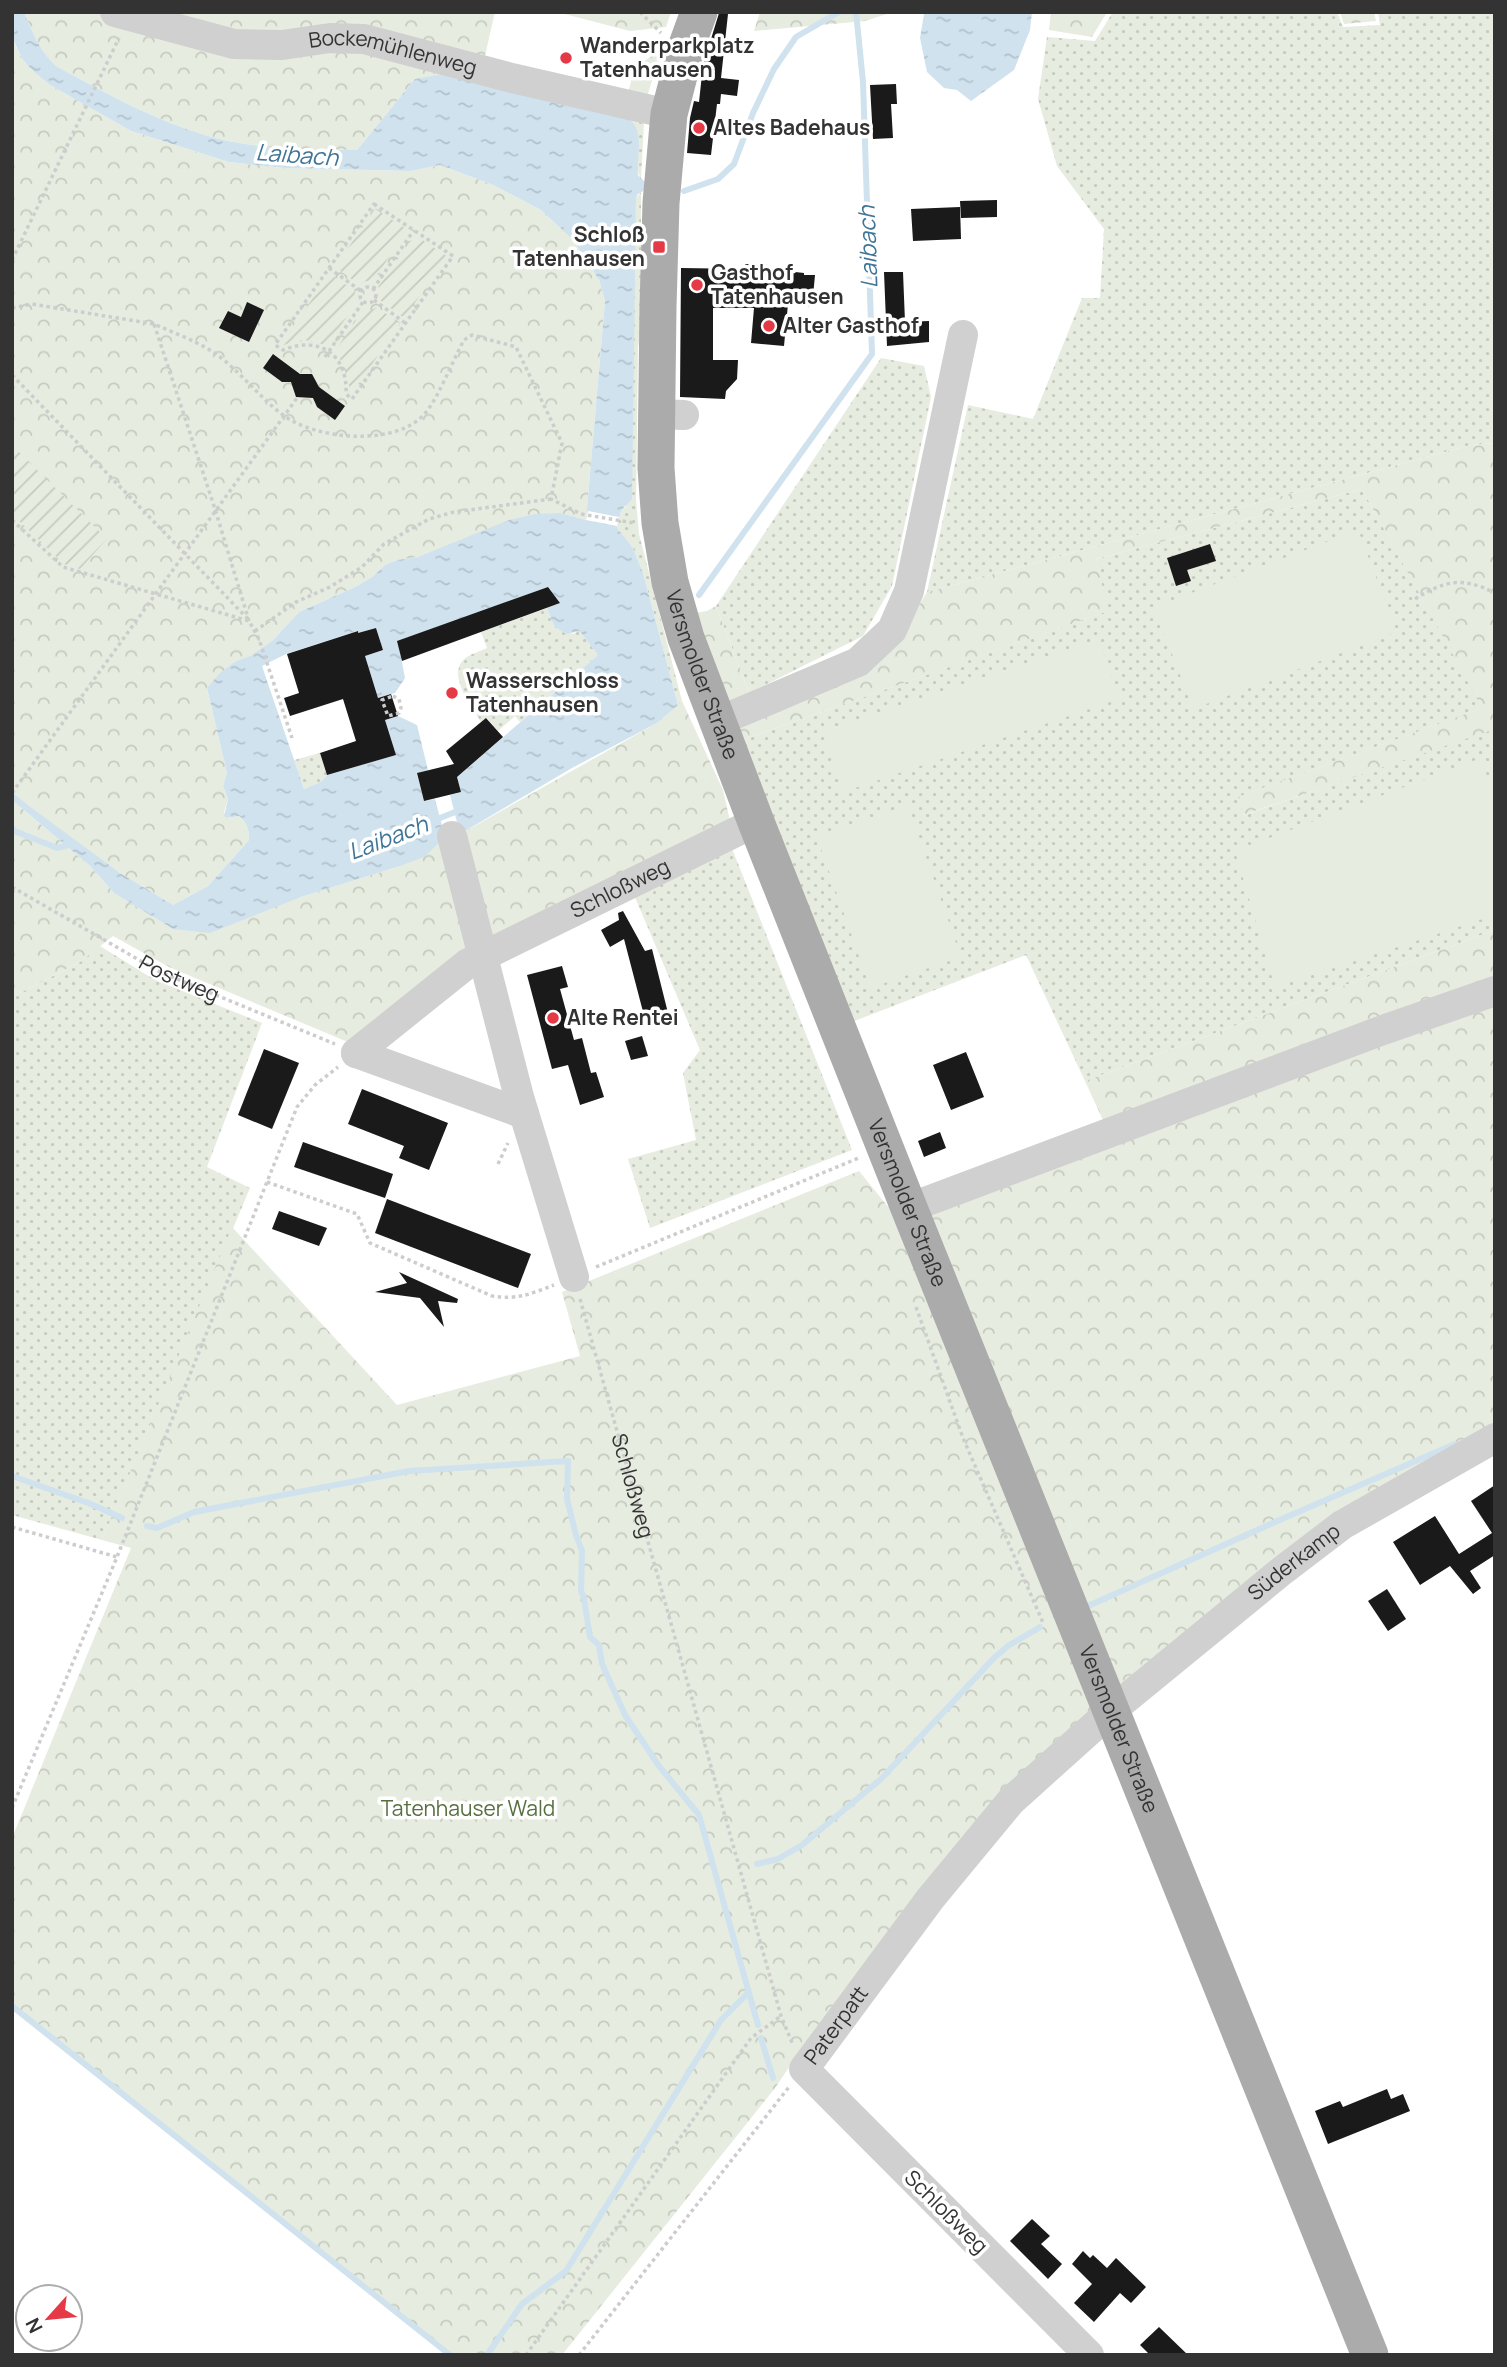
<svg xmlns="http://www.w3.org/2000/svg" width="1507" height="2367" font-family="Manrope,sans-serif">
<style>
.grass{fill:url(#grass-dots)}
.forest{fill:url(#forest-crowns)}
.garden{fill:url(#garden-furrows)}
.pitch{fill:#e6ecdf}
.water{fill:url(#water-ripples)}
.pier{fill:#fff}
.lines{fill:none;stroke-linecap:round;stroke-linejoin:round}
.stream{stroke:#cfe2ee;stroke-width:6}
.building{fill:#1a1a1a}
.path{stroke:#cdcdcd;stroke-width:3.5;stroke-dasharray:3.5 3.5;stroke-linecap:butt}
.minor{stroke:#d0d0d0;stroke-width:30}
.major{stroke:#ababab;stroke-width:37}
.poi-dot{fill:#e63946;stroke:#fff;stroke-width:2.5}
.labels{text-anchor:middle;stroke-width:7;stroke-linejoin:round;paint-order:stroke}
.poi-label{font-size:21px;font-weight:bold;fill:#333;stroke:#fff;text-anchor:start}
.street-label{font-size:21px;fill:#333;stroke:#fff}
.park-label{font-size:21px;fill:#56703f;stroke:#fff}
.water-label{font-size:23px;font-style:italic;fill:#3f7597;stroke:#fff}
</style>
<defs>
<pattern id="grass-dots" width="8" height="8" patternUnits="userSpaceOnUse" patternTransform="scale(1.75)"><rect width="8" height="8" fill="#e6ecdf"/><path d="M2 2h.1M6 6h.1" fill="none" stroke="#c6cbc0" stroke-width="1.8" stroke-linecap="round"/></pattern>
<pattern id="forest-crowns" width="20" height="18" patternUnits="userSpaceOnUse" patternTransform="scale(1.75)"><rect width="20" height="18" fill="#e6ecdf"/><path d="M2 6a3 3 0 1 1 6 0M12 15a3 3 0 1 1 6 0" fill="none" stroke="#c6cbc0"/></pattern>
<pattern id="garden-furrows" width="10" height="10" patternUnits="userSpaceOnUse" patternTransform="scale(1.75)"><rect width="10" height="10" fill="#e6ecdf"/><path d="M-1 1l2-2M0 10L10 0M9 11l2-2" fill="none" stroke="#c6cbc0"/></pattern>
<pattern id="water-ripples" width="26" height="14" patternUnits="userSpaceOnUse" patternTransform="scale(1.75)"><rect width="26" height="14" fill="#cfe2ee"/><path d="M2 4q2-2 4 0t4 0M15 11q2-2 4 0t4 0" fill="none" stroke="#b2c2cd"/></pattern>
</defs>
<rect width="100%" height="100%" fill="#fff"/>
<g class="grass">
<polygon points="1113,12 1337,12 1343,27 1380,25 1378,12 1495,12 1495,443 1471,445 927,592 968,405 1033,419 1082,298 1100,298 1104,229 1057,166 1038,99 1047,37 1095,41"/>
<polygon points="480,76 644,123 641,179 637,170 638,140"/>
<polygon points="641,192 641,332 638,347 636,500 639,534 682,701 678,705 643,573 633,548 617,529 621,511 626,507 636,198"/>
<polygon points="881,358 924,366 931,397 892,586 863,636 749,693 716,606"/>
<polygon points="1362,489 1483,708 1238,797 1244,815 1494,728 1495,930 1085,1081 1026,955 849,1023 739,741 1107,611 1096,559"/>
<path d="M547,608l7,18 19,8 7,-4 18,25 -78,67 -5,-6 -17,15 -11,-13 -6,4c-9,-16 -37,-49 -14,-65 6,-4 14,-6 20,-9l-6,-16z"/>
<polygon points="320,753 327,775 321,782 304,789 294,760"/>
<polygon points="731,846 852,1150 650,1228 628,1159 696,1140 683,1073 700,1050 634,895"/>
<polygon points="100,946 155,980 262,1023 207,1167 250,1188 102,1540 12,1515 12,997 80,962"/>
</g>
<g class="forest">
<path d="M24,12h471l-16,70 -64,-3 -58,71c-43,-1 -87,0 -129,-9 -62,-14 -117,-45 -172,-75 -18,-18 -22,-31 -32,-54z"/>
<polygon points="557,12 671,12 666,27 630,31"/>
<polygon points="760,12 893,12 865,21 754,31"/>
<polygon points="1051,12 1107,12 1092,37 1049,30"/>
<polygon points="1340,12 1374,12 1376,21 1344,24"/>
<path d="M12,38l10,21 12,13 16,13 81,46 98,31 55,6 127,3 29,-6 53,20 48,25 32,30 26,40 6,21 -19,219 -25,-7 -143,44 -21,3 -12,5 -13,12 -17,10 -56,25 -26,28 -22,17 -15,4 -29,27 20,85 -4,13 5,13 -4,13 3,6 12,-2c8,6 10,14 10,24l-41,46 -35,19 -53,-32 -101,-67 71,60 24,27 59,36 128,-32 96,-30 48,-30 17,-4 195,-110 25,-22 41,89 7,31 -375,224 -186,-78 -56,-31 -33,26 -68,35z"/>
<polygon points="661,50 645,104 626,100 635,67"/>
<polygon points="1495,443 1495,729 1243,815 1238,797 1482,708 1362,489 1096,559 1108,611 739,741 738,721 901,634 927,592 1471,445"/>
<polygon points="716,606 749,693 729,702 695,613 707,611"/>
<polygon points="1495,930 1495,1430 1091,1715 1001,1795 815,2029 775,2088 562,2355 447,2355 12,2010 12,1838 131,1548 102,1540 232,1227 397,1405 580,1356 562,1292 859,1171 902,1224 1113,1142 1085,1081"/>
</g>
<g class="garden">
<polygon points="375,209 408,230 372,282 366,281 360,285 335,267"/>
<polygon points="415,235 448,257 404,318 380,300 381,293 378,287"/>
<path d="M330,274l25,17 -1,7 2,6 -30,42c-14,-7 -28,-8 -42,-1l-3,-2z"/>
<path d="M377,307l23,17 -48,69 -3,-2c1,-15 -4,-28 -15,-39l30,-43 7,1z"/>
<polygon points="12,445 107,539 80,569 64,564 12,514"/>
</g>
<g class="pitch">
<polygon points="1358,530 1397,632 1193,709 1154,607"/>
<polygon points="1099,640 1119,699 843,792 823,732"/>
<polygon points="1481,758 1495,800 1495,915 1275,987 1235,851"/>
<polygon points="908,805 961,957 870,988 817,837"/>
</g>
<g class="water">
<path d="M12,12h12c10,23 14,36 32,54 55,30 110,61 172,75 42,9 86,8 129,9l58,-71 28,-5 184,44c19,10 9,39 11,57l9,9v5l-9,5 -2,4 -4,301 -11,12 -4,17 16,20 10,25 35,132 -21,18 -85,45 -112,66 -10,-39 11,-3 -4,-15 141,-122 -18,-24 -14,3 -12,-8 -7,-18 13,-5 -12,-16 -150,54 7,37 -10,15 -17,5 -13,-42 18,-6 -7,-22 -18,5 -1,-2 -71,23 -24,12 42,123 17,-7 6,-7 69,-20 -11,-35 13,-4 19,9 11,45 -11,4 7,27 11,-2 10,38 -21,20 -27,10 -96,30 -91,36 -37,-4 -59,-36 -24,-27 -72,-61 3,-5 99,73 53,32 35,-19 41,-46c0,-10 -2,-18 -10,-24l-12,2 -3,-2 4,-17 -5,-13 4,-13 -20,-85 13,-15 16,-12 15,-5 22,-16 26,-28 56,-25 17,-10 13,-12 12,-5 21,-3 91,-37 27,-6 25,-1 25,7 19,-219 -6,-21 -26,-40 -32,-30 -48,-25 -53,-20 -29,6 -127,-3 -55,-6 -98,-31 -81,-46 -16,-13 -12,-13 -9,-20z"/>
<polygon points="927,12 1032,12 1030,30 1014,70 971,101 957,90 944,88 927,72 920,38 924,14"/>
</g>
<polygon class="pier" points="588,511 619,517 617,526 586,520"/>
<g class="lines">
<g class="stream">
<polyline points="684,191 718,179 734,164 753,113 774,69 796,37 839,12"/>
<polyline points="699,595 872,354 863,82 856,12"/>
<polyline points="12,796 24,806"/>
<polyline points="435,820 460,810"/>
<polyline points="12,830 57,848 72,844"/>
<polyline points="12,1476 91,1504 122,1518"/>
<polyline points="147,1526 157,1528 194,1512 409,1471 568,1461 567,1499 576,1535 582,1551 581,1591 584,1598 590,1637 599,1645 602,1664 625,1715 659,1766 699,1815 758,2025"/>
<polyline points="1088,1606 1275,1522 1455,1444"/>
<polyline points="757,1864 778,1859 802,1845 881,1779 994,1658 1008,1646 1040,1627"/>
<polyline points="12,2006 450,2355"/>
<polyline points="761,2038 773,2078"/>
<polyline points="487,2355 522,2304 566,2271 721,2020 748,1993"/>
</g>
</g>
<g class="building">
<polygon points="719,13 728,14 721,78 739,80 737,96 721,94 720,104 717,104 711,155 687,153 690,118 694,101 699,102 703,65"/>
<polygon points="896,84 897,104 891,104 893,138 873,139 870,85"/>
<polygon points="997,200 997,217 961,218 960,201"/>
<polygon points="960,207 961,239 913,241 911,209"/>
<polygon points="745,264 769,265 769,269 804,273 804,275 815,275 812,307 788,304 784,346 751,343 754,308 713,308 713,360 738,360 737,379 726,391 725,399 680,397 681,268 746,269"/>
<polygon points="884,272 903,272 905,322 929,321 929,342 887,346"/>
<polygon points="247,302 264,310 249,342 219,328 228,311 241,317"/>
<polygon points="273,354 300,374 312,374 319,387 345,406 335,420 317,407 313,398 296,397 291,382 282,382 263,368"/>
<polygon points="1210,544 1216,561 1187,570 1191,581 1176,586 1167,558"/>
<polygon points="548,587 560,603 402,661 397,641"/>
<polygon points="376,628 383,650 365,656 378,698 391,694 398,716 385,720 396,755 327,775 320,753 356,741 343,699 290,716 284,698 299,693 287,654 358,631 358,633"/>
<polygon points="486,718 503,737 457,777 461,792 424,801 417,773 454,764 446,751"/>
<polygon points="623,911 645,951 652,949 670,1021 647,1027 624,939 610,947 601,930 619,920 618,913"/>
<polygon points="562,966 568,987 560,989 574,1040 582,1038 591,1073 596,1072 604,1097 580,1105 568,1065 552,1069 527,975"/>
<polygon points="642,1036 648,1056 631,1060 625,1041"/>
<polygon points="264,1049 299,1063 272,1129 238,1115"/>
<polygon points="966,1052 984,1097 951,1110 933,1065"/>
<polygon points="362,1089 448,1123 429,1170 399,1158 404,1146 348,1124"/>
<polygon points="940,1132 946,1148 924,1157 918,1141"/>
<polygon points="303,1142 393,1174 385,1198 294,1167"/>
<polygon points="387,1199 531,1254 518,1288 375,1233"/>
<polygon points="279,1211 327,1228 319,1246 272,1229"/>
<polygon points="399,1272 458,1299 457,1303 438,1301 444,1327 420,1298 375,1292 407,1283"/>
<polygon points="1495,1485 1495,1555 1470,1571 1481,1588 1473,1594 1450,1566 1420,1585 1393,1542 1435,1516 1459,1554 1492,1533 1471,1501"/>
<polygon points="1387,1589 1406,1619 1388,1631 1368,1601"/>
<polygon points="1387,2089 1391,2099 1403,2094 1410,2111 1328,2144 1315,2111 1340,2101 1343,2107"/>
<polygon points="1032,2219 1050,2236 1041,2244 1062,2264 1048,2279 1010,2241"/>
<polygon points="1083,2251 1090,2258 1093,2255 1107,2268 1116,2258 1146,2287 1131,2303 1120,2293 1094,2322 1074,2303 1092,2284 1072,2264"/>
<polygon points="1159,2327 1188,2355 1150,2355 1140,2345"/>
</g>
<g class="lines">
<g class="path">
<polyline points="640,12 661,33"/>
<path d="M374,204l79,52 -101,143 -6,-5c2,-39 -26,-59 -63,-44l-8,-5z"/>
<polyline points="12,260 119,38"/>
<polyline points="329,268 361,291"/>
<circle cx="368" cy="295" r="8"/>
<polyline points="373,289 414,230"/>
<polyline points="374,300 405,323"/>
<polyline points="12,308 32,304 154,324"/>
<polyline points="325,357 363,302"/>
<polyline points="12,375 248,619"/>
<polyline points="12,520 63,567 249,621 259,639 292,738"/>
<path d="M1415,599c29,-18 47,-23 80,-6"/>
<path d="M249,621l-34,-112 -61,-185c20,9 43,17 62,30 25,18 43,43 67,61 33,25 116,33 144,-4 13,-17 26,-51 37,-71l8,-5 44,12 46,96 -11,56 30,15 53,9"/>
<polyline points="255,631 296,602 330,587 362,567 384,544 429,519 454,512 551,499"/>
<polygon points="393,696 399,699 401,708 399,713 388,716 382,700"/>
<polyline points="12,793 297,398"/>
<path id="s1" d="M12,887l148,85 175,72"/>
<polyline points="498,1164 508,1143"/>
<path d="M267,1182l90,32 13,29 122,53c26,4 38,-2 62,-11"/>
<polyline points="596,1267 861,1157"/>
<path id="s2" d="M580,1299l201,717 12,29"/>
<polyline points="916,1307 963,1438 1044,1625"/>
<polyline points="12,1527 117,1557"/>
<polyline points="12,1808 117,1557 297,1107 315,1085 338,1067"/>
<polyline points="526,2355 751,2038 781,2016"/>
<polyline points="579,2355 789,2087"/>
</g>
<g class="minor">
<path id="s3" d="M115,12l119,32 48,1 48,-7 34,1 144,38 161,37"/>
<polyline points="657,414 684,415"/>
<polyline points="717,722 858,662 892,630 909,591 963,335"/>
<polyline points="452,836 519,1097 574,1277"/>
<path id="s4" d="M356,1053l111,-89 289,-142"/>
<polyline points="356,1053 524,1114"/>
<polyline points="909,1208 1383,1030 1495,991"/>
<path id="s5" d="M1089,2355l-285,-286 126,-170 81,-98 100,-90 172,-141 59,-45 153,-87"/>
</g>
<path class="major" id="s6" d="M699,12l-12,33 -18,69 -8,89 -3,104 -2,161 4,55 10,59 16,56 70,184 153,386 461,1147"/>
</g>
<g class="poi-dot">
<circle cx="566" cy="58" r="7"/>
<circle cx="699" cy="128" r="7"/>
<rect x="652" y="240" width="14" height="14" rx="3.5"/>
<circle cx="697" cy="285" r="7"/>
<circle cx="769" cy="326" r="7"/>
<circle cx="452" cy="693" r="7"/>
<circle cx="553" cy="1018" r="7"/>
</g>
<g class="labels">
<g class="poi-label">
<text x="580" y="53">Wanderparkplatz<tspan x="580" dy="24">Tatenhausen</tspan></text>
<text x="713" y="135">Altes Badehaus</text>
<text x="645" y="242" text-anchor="end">Schloß<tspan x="645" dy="24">Tatenhausen</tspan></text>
<text x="711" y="280">Gasthof<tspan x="711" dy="24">Tatenhausen</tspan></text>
<text x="783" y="333">Alter Gasthof</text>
<text x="466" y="688">Wasserschloss<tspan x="466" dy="24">Tatenhausen</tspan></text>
<text x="567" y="1025">Alte Rentei</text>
</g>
<g class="street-label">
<text dy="7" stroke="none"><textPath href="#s3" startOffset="284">Bockemühlenweg</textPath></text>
<text dy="7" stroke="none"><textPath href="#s6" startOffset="674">Versmolder Straße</textPath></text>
<text dy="7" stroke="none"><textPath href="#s4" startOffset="313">Schloßweg</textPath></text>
<text dy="7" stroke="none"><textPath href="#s1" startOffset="191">Postweg</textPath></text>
<text dy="7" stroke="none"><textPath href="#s6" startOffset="1241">Versmolder Straße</textPath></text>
<text dy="7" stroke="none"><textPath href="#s2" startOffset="194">Schloßweg</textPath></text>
<text dy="7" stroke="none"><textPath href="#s5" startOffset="1113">Süderkamp</textPath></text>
<text dy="7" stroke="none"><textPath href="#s6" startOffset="1808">Versmolder Straße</textPath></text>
<text dy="7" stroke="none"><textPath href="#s5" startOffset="458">Paterpatt</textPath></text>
<text transform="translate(946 2212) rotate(45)" y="7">Schloßweg</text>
</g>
<g class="park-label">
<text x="468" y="1816">Tatenhauser Wald</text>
</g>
<g class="water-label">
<text transform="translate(297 155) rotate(4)" y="8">Laibach</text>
<text transform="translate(868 247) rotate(-92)" y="8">Laibach</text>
<text transform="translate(388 838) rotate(-21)" y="8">Laibach</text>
</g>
</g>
<rect width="1507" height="2367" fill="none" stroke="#333333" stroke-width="28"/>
<g transform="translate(49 2318) rotate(243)"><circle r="33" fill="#ffffff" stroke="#adadad" stroke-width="2"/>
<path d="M0-5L12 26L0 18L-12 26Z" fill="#e63946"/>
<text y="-10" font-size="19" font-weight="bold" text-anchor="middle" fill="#333333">N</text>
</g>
</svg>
